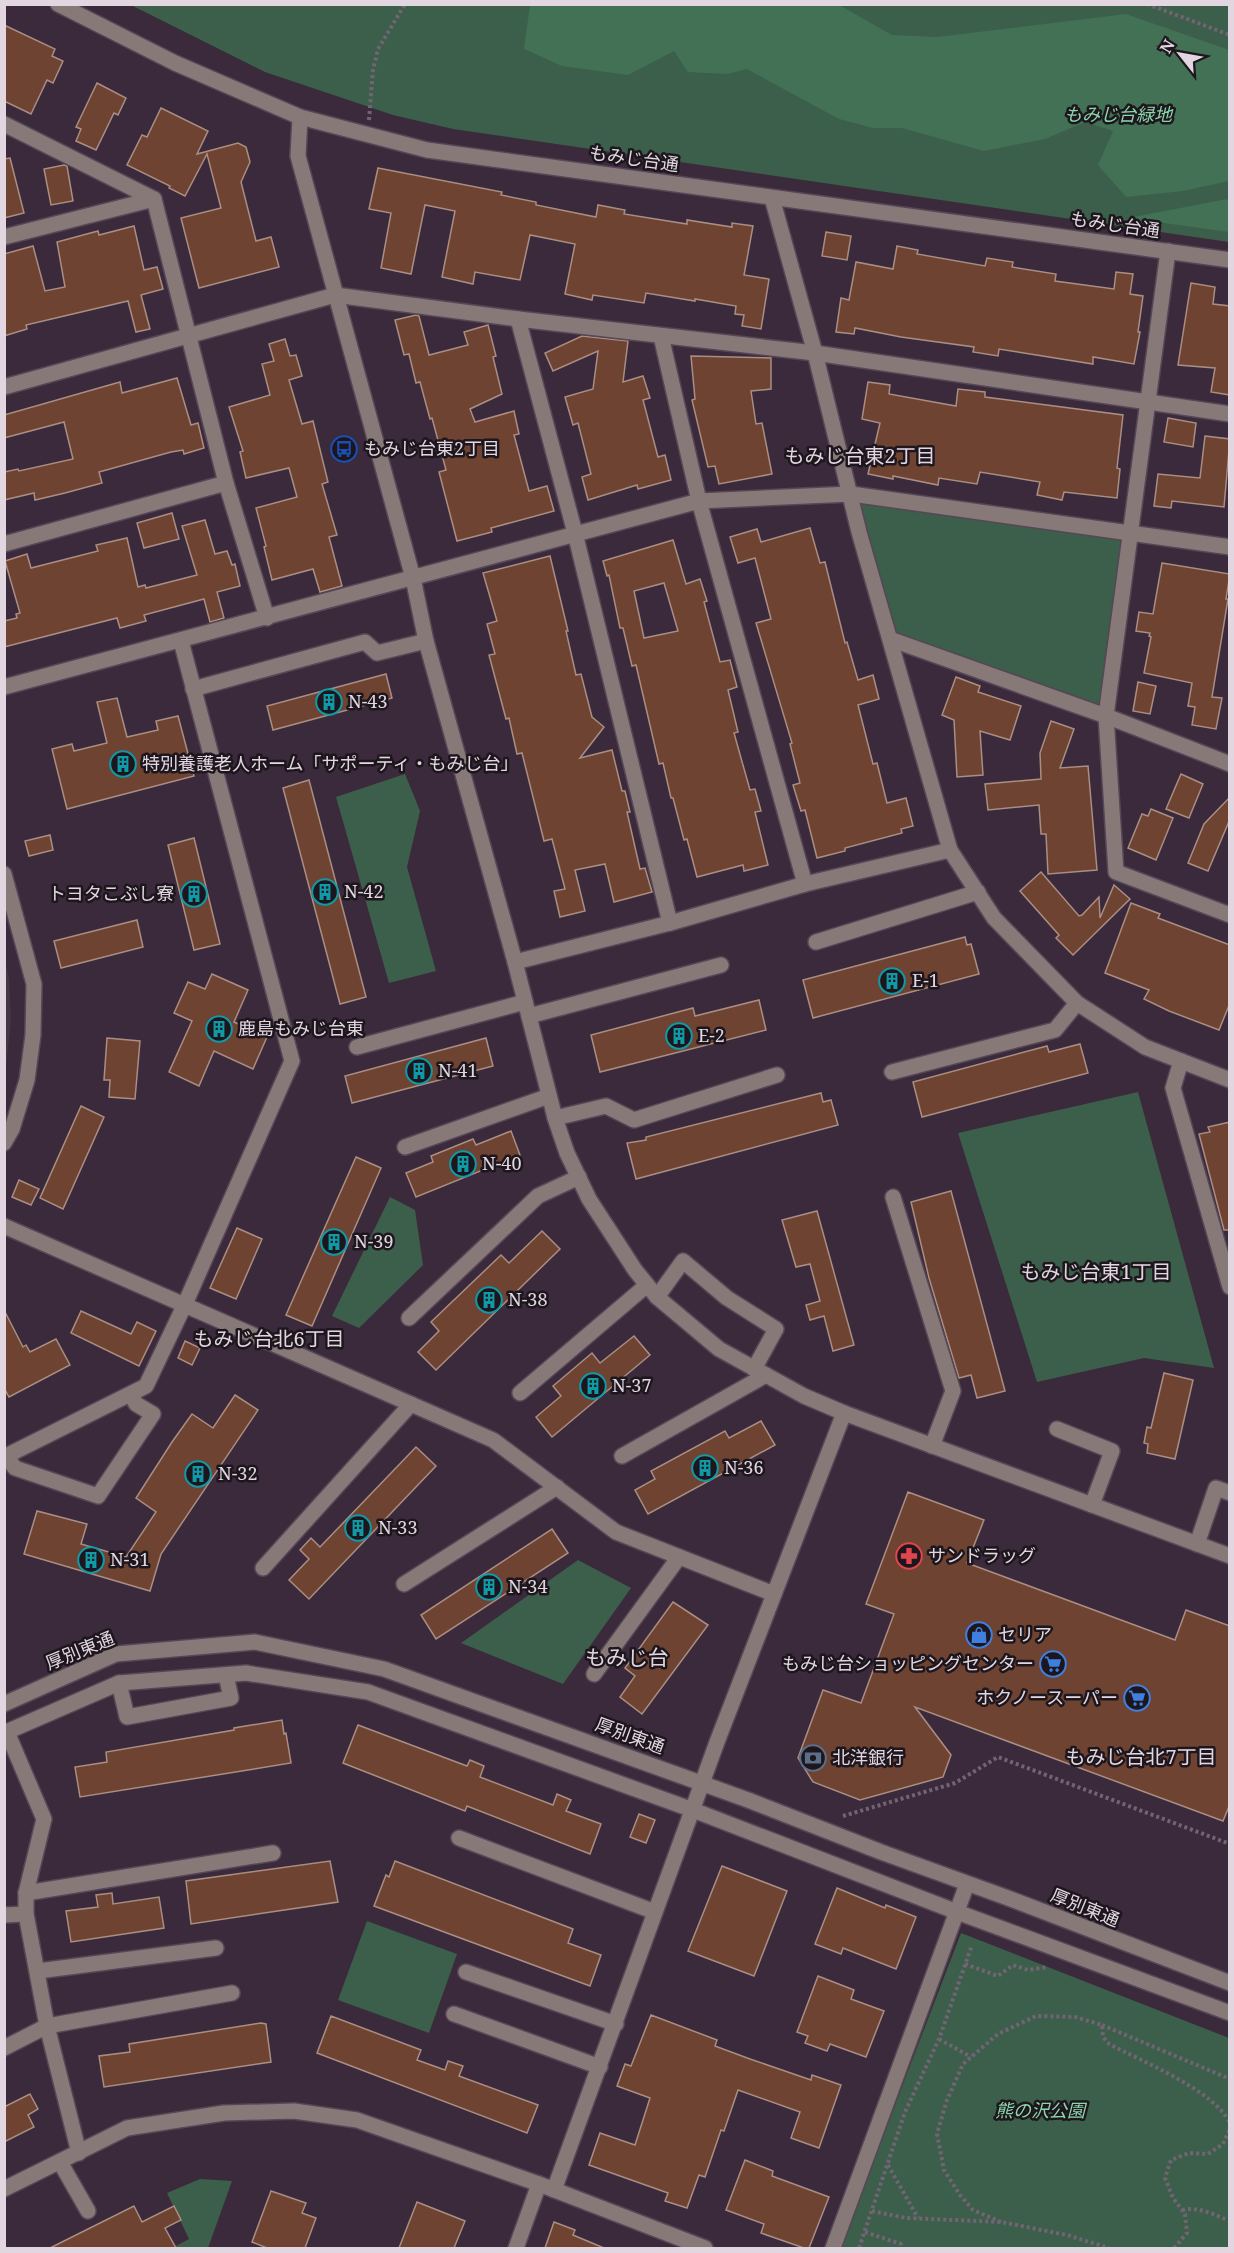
<svg xmlns="http://www.w3.org/2000/svg" width="1234" height="2253" font-family="'Noto Serif','Noto Sans JP',serif">
<style>
.education{fill:#443644}
.green{fill:#3b5f4a}
.forest{fill:#437156}
.building{fill:#6e4331;stroke:#aa8e84;stroke-width:1.5;fill-rule:evenodd}
.lines{fill:none;stroke-linecap:round;stroke-linejoin:round}
.minor-casing{stroke:#564656;stroke-width:18}
.path{stroke:#736473;stroke-width:4;stroke-dasharray:3 3;stroke-linecap:butt}
.minor{stroke:#867978;stroke-width:15}
.labels{text-anchor:middle;stroke-width:5;stroke-linejoin:round;paint-order:stroke}
.park-label{font-size:18px;font-style:italic;fill:#8bd6ab;stroke:#1d161d}
.street-label{font-size:18px;fill:#e2d7e1;stroke:#1d161d}
.poi-label{font-size:18px;fill:#e2d7e1;stroke:#1d161d;text-anchor:start}
.neighbourhood-label{font-size:20px;fill:#e2d7e1;stroke:#1d161d}
.quarter-label{font-size:21px;fill:#e2d7e1;stroke:#1d161d}
</style>
<rect width="100%" height="100%" fill="#3b2a3b"/>
<polygon class="education" points="5,960 9,978 11,1021 5,1076"/>
<g class="green">
<polygon points="131,5 1229,5 1229,242 453,129 393,115 265,72"/>
<polygon points="851,494 1130,534 1106,716 890,639"/>
<polygon points="405,774 420,811 407,867 436,971 389,983 336,797"/>
<polygon points="1138,1092 1214,1368 1144,1358 1037,1382 958,1133"/>
<polygon points="390,1197 415,1210 423,1265 359,1328 332,1316"/>
<polygon points="578,1560 631,1588 563,1684 461,1643"/>
<polygon points="367,1921 457,1954 429,2033 338,2000"/>
<polygon points="961,1933 1229,2038 1229,2248 840,2248"/>
<polygon points="200,2179 232,2181 208,2248 172,2248 189,2239 167,2193"/>
</g>
<g class="forest">
<polygon points="530,5 839,5 892,35 937,37 1126,14 1229,50 1229,181 1183,191 1126,197 1098,165 1113,131 1085,122 1045,139 984,151 902,128 873,128 839,119 747,69 728,74 688,72 674,51 628,75 562,66 524,49"/>
<polygon points="1229,199 1229,232 1128,218 1222,200"/>
</g>
<g class="building">
<polygon points="4,25 55,49 52,56 63,61 53,83 47,80 31,114 4,101"/>
<polygon points="97,83 126,98 118,115 114,113 96,150 76,141 81,129 76,127"/>
<polygon points="161,108 208,131 197,154 238,143 246,147 250,162 241,182 256,241 271,237 279,267 199,288 181,218 221,208 207,154 185,196 169,188 170,186 127,165 142,135 147,137"/>
<polygon points="10,158 24,213 4,218 4,159"/>
<polygon points="64,165 67,166 73,201 51,205 44,169"/>
<polygon points="378,168 502,192 501,195 536,202 536,205 596,217 598,205 625,210 624,214 687,224 687,220 732,227 732,223 753,226 744,275 769,279 761,329 742,326 744,315 735,314 736,306 695,299 695,301 646,293 644,303 593,295 592,300 565,294 575,244 530,235 520,280 475,272 473,284 442,277 455,211 425,205 411,274 381,268 391,213 369,209"/>
<polygon points="134,226 144,270 157,267 163,289 141,295 150,329 136,332 128,301 26,325 27,329 4,336 4,254 33,246 45,291 65,287 57,242 98,231 99,235"/>
<polygon points="826,232 851,236 847,260 822,256"/>
<polygon points="897,246 918,250 917,254 985,266 987,258 1013,262 1012,267 1056,274 1055,281 1114,289 1116,272 1133,274 1130,294 1143,296 1138,332 1140,332 1134,364 1093,357 1093,364 999,349 998,356 973,352 974,347 901,337 855,328 854,334 836,332 841,298 849,300 856,262 893,269"/>
<polygon points="1191,283 1215,287 1213,304 1230,306 1230,395 1211,392 1215,368 1178,365"/>
<polygon points="416,315 419,316 429,355 468,345 464,332 488,325 496,356 493,357 502,394 470,409 475,422 514,411 519,434 514,435 529,491 547,486 554,511 491,528 492,532 457,541 439,472 446,470 432,418 430,419 420,382 416,383 409,354 404,355 395,320"/>
<polygon points="582,336 628,341 623,382 643,376 650,398 643,400 658,457 665,455 671,480 638,489 637,485 588,500 582,477 591,474 578,423 573,425 565,397 593,389 598,351 553,371 545,353"/>
<polygon points="285,339 290,356 296,355 302,376 289,380 302,424 313,421 328,482 322,484 337,535 329,537 342,586 320,592 313,569 272,580 264,547 266,546 256,508 297,497 289,468 246,478 240,452 243,451 229,407 270,395 262,364 274,361 269,344"/>
<polygon points="691,356 771,358 771,389 751,391 756,424 762,423 772,474 719,484 715,466 708,467 692,400 695,399"/>
<polygon points="177,378 191,425 198,423 204,448 184,454 183,450 171,452 99,472 102,483 65,493 35,500 34,493 4,500 4,472 18,469 19,471 73,459 64,422 4,438 4,415 120,382 122,393"/>
<polygon points="868,382 890,385 889,394 956,406 958,389 985,392 985,397 1123,415 1117,468 1120,469 1117,498 1064,492 1062,500 1037,495 1040,482 980,472 977,484 939,478 938,485 893,476 893,479 868,474 880,423 862,419"/>
<polygon points="1168,418 1196,423 1193,447 1164,442"/>
<polygon points="1205,436 1230,439 1224,507 1172,501 1171,508 1154,506 1158,474 1200,478"/>
<polygon points="172,513 179,539 144,548 137,523"/>
<polygon points="205,520 215,554 227,551 232,565 235,564 240,586 217,592 224,618 210,622 204,599 144,615 146,621 120,628 117,618 4,647 4,621 17,618 16,614 20,613 5,561 27,554 31,568 98,551 96,545 127,538 138,587 145,585 146,588 197,575 182,526"/>
<polygon points="810,528 820,563 825,562 845,643 847,642 858,680 873,675 879,699 858,705 873,764 877,763 887,803 906,798 913,826 901,829 902,833 845,848 845,851 817,858 805,810 801,811 793,785 800,783 790,744 792,743 756,623 771,619 755,558 738,563 730,537 757,529 761,542"/>
<path d="M673,540l13,44 14,-5 7,22 -3,1 16,60 10,-2 7,27 -9,3 10,42 -4,1 16,57 5,-1 6,22 -6,1 13,53 -24,6 -1,-6 -46,12 -10,-38 -3,1 -11,-42h-2l-8,-35 -4,1 -23,-99 -4,1 -9,-38h-3l-11,-53 -2,1 -4,-15zM664,583l14,48 -34,7 -10,-47z"/>
<polygon points="550,556 568,631 566,631 576,675 581,674 592,717 604,727 580,758 612,750 622,791 625,791 630,812 627,812 640,869 645,868 652,892 614,902 605,864 575,870 585,911 560,917 554,891 565,889 552,839 544,841 522,753 517,754 509,718 506,719 489,655 495,654 487,624 497,621 483,573"/>
<polygon points="1162,563 1230,574 1226,599 1228,599 1212,697 1222,698 1216,729 1192,725 1195,707 1188,706 1192,683 1144,673 1151,637 1149,636 1150,633 1136,631 1139,612 1153,614"/>
<polygon points="386,674 392,698 273,730 267,706"/>
<polygon points="956,677 980,686 978,692 1021,706 1010,740 980,731 983,775 957,777 954,720 942,715"/>
<polygon points="1138,682 1156,686 1150,714 1133,711"/>
<polygon points="117,698 127,737 158,730 156,721 178,716 194,776 67,809 52,749 72,744 74,751 107,743 97,702"/>
<polygon points="1051,721 1074,729 1060,768 1088,766 1097,870 1048,874 1046,834 1041,834 1039,805 988,810 985,784 1041,779 1040,753"/>
<polygon points="1181,774 1203,784 1189,818 1166,809"/>
<polygon points="309,780 366,997 340,1004 283,788"/>
<polygon points="1230,797 1230,819 1208,871 1188,863 1204,824"/>
<polygon points="1151,809 1173,818 1156,860 1128,848 1142,814 1148,816"/>
<polygon points="50,835 53,850 29,856 25,841"/>
<polygon points="194,838 220,944 194,950 168,845"/>
<polygon points="1041,872 1079,916 1082,915 1099,897 1100,918 1114,885 1130,899 1073,955 1056,938 1059,935 1020,891"/>
<polygon points="1131,903 1160,914 1158,918 1230,945 1230,1003 1219,1030 1169,1011 1144,999 1149,990 1105,973"/>
<polygon points="137,920 143,947 61,968 54,941"/>
<polygon points="965,937 967,945 971,944 979,974 813,1018 803,980"/>
<polygon points="212,974 248,990 234,1022 267,1037 253,1069 214,1051 199,1086 169,1072 192,1021 174,1013 188,982 205,989"/>
<polygon points="759,1000 766,1030 600,1072 591,1035 693,1008 695,1016"/>
<polygon points="107,1038 140,1041 135,1099 109,1097 110,1080 104,1080"/>
<polygon points="486,1038 493,1066 352,1103 345,1076"/>
<polygon points="1080,1044 1088,1073 922,1117 913,1082 1047,1046 1049,1052"/>
<polygon points="821,1093 823,1102 831,1100 838,1125 636,1179 627,1143 646,1140 646,1137"/>
<polygon points="81,1106 104,1117 63,1209 40,1198"/>
<polygon points="1230,1122 1230,1230 1224,1230 1199,1134 1210,1132 1208,1127"/>
<polygon points="511,1131 520,1155 416,1197 406,1173 433,1162 431,1156 473,1139 476,1145"/>
<polygon points="356,1157 381,1168 312,1326 286,1315"/>
<polygon points="19,1180 39,1189 31,1205 12,1197"/>
<polygon points="951,1191 1005,1391 977,1398 971,1375 959,1378 929,1278 911,1202"/>
<polygon points="817,1211 854,1345 833,1351 824,1316 810,1320 806,1305 820,1301 810,1264 796,1267 782,1220"/>
<polygon points="237,1228 262,1239 236,1299 210,1288"/>
<polygon points="542,1231 560,1249 436,1370 418,1352 439,1331 431,1322 501,1255 509,1263"/>
<polygon points="4,1310 23,1347 26,1345 30,1352 56,1339 70,1365 9,1397 4,1388"/>
<polygon points="81,1311 131,1334 137,1322 156,1331 139,1366 71,1333"/>
<polygon points="634,1336 650,1355 552,1437 536,1417 561,1396 553,1386 592,1353 600,1363"/>
<polygon points="185,1341 200,1348 192,1365 178,1358"/>
<polygon points="1164,1373 1193,1380 1175,1459 1147,1453 1148,1444 1144,1443 1147,1427 1151,1428"/>
<polygon points="235,1395 258,1410 161,1554 150,1591 24,1554 37,1511 87,1524 81,1544 126,1557 156,1512 136,1498 172,1442 192,1414 213,1428"/>
<polygon points="761,1421 775,1445 648,1514 635,1490 655,1479 651,1471 725,1431 729,1438"/>
<polygon points="416,1447 436,1466 309,1599 289,1580 309,1559 300,1550 311,1538 320,1547"/>
<polygon points="908,1492 984,1520 967,1563 1175,1640 1186,1610 1230,1626 1230,1804 1223,1821 915,1707 951,1755 943,1777 860,1800 813,1782 798,1758 823,1690 861,1703 894,1614 866,1604"/>
<polygon points="552,1529 568,1553 436,1639 421,1615"/>
<polygon points="673,1602 708,1625 642,1714 620,1697 635,1676 625,1668"/>
<polygon points="282,1720 284,1734 286,1733 291,1763 80,1797 75,1767 107,1762 106,1752 234,1730 234,1728"/>
<polygon points="358,1725 467,1766 470,1760 484,1766 480,1777 553,1805 557,1794 571,1800 566,1811 601,1824 590,1854 467,1806 465,1811 343,1763"/>
<polygon points="639,1814 655,1820 646,1843 630,1837"/>
<polygon points="330,1861 338,1902 191,1924 186,1881"/>
<polygon points="395,1861 573,1929 568,1943 601,1955 590,1986 374,1906 386,1875 389,1877"/>
<polygon points="722,1866 787,1891 754,1976 688,1951"/>
<polygon points="837,1888 885,1908 886,1905 916,1917 896,1969 843,1948 841,1954 815,1944"/>
<polygon points="112,1893 113,1904 159,1897 164,1928 71,1942 66,1911 98,1907 96,1895"/>
<polygon points="818,1976 854,1990 851,1999 884,2011 866,2057 830,2044 827,2051 805,2043 808,2036 797,2032"/>
<polygon points="651,2015 717,2040 715,2046 750,2059 811,2080 812,2075 841,2085 819,2148 791,2138 800,2112 738,2090 724,2131 721,2130 705,2177 699,2175 687,2208 665,2201 668,2193 589,2165 600,2133 635,2145 650,2098 617,2086 625,2064 631,2066"/>
<polygon points="331,2016 421,2050 417,2060 445,2070 448,2061 463,2066 459,2076 538,2105 527,2133 317,2053"/>
<polygon points="261,2023 266,2024 271,2062 104,2087 99,2056 130,2052 129,2044"/>
<polygon points="30,2094 38,2109 28,2115 34,2127 4,2142 4,2107"/>
<polygon points="745,2160 773,2171 772,2176 829,2197 809,2248 804,2248 761,2233 764,2224 726,2210"/>
<polygon points="271,2191 306,2203 302,2213 316,2218 305,2248 267,2248 252,2242"/>
<polygon points="417,2202 465,2221 454,2248 399,2248"/>
<polygon points="134,2206 142,2222 174,2206 181,2220 165,2228 176,2248 50,2248"/>
<polygon points="554,2222 575,2230 573,2235 604,2248 545,2248"/>
</g>
<g class="lines">
<g class="minor-casing">
<g id="minor">
<polyline points="58,4 175,63 300,117 427,150 1230,260"/>
<polyline points="300,117 298,156 413,578 426,641 515,962 555,1118 567,1153 589,1199 635,1270 657,1297 719,1349 804,1396 844,1413 1230,1556"/>
<polyline points="4,124 154,199 226,483 267,618"/>
<polyline points="772,198 815,353 859,532 950,850 994,918 1077,1003 1145,1047 1230,1080"/>
<polyline points="4,237 154,199"/>
<polyline points="1168,251 1106,716 1116,872 1230,915"/>
<polyline points="518,319 575,533 670,923"/>
<polyline points="661,336 699,501 805,884"/>
<polyline points="4,387 335,295 518,319 815,353 1230,414"/>
<polyline points="4,544 226,483"/>
<polyline points="890,639 1106,716 1230,764"/>
<polyline points="4,687 699,501 851,494 1230,547"/>
<polyline points="193,689 365,642 377,653 426,641"/>
<polyline points="4,874 34,984 33,1035 27,1080 12,1129 4,1143"/>
<polyline points="816,942 978,892"/>
<polyline points="515,962 670,923 805,884 950,850"/>
<polyline points="529,1016 721,965"/>
<polyline points="357,1047 525,1002"/>
<polyline points="1181,1061 1173,1088 1230,1287"/>
<polyline points="892,1072 1055,1030 1077,1003"/>
<polyline points="555,1118 606,1106 634,1120 777,1075"/>
<polyline points="405,1147 549,1096"/>
<polyline points="893,1197 953,1391 932,1446"/>
<polyline points="4,1226 493,1440 616,1532 774,1594"/>
<polyline points="657,1297 683,1261 727,1298 776,1329 754,1369"/>
<polyline points="409,1318 538,1196 579,1177"/>
<polyline points="520,1393 647,1285"/>
<polyline points="1057,1429 1112,1451 1092,1505"/>
<polyline points="6,1456 15,1468 98,1496 153,1414 136,1404 131,1394"/>
<polyline points="622,1456 766,1375"/>
<polyline points="4,1457 146,1386 185,1304 292,1061 181,641"/>
<polyline points="1197,1544 1216,1488 1230,1493"/>
<polyline points="263,1568 411,1404"/>
<polyline points="404,1584 557,1487"/>
<polyline points="594,1674 679,1557"/>
<polyline points="119,1683 127,1717 231,1698 226,1675"/>
<polyline points="4,1704 116,1654 255,1642 384,1669 748,1800 881,1852 1008,1898 1230,1983"/>
<polyline points="7,1732 44,1819 26,1893 26,1914 47,2026 79,2153"/>
<polyline points="4,1733 119,1683 246,1673 368,1692 693,1810 957,1912 1230,2013"/>
<polyline points="459,1838 655,1912"/>
<polyline points="26,1893 273,1853"/>
<polyline points="4,1915 26,1914"/>
<polyline points="38,1971 216,1948"/>
<polyline points="466,1972 616,2024"/>
<polyline points="454,2014 600,2067"/>
<polyline points="4,2048 47,2026 232,1993"/>
<polyline points="60,2162 88,2211"/>
<polyline points="4,2189 127,2128 224,2113 294,2111 357,2120 539,2184 705,2248"/>
<polyline points="554,2190 717,1742 844,1413"/>
<polyline points="516,2248 539,2184"/>
<polyline points="833,2248 967,1884"/>
</g>
</g>
<g class="path">
<polyline points="1147,4 1230,35"/>
<polyline points="369,120 373,70 378,49 405,4"/>
<polyline points="843,1816 955,1783 998,1757 1230,1844"/>
<polyline points="965,1964 998,1976 1013,1965 1028,1970 1048,1967"/>
<polyline points="1102,2025 1230,2079"/>
<polyline points="939,2039 971,2057"/>
<polyline points="888,2165 918,2218"/>
<path d="M1182,2210c17,-4 32,5 48,11"/>
<polyline points="872,2211 906,2218 1001,2222 1067,2235 1109,2248"/>
<path d="M1001,2222l-28,-12 -13,-15 -16,-25 -7,-36 10,-34 16,-36 35,-30 38,-18 39,1 27,8 1,12 6,7c32,17 105,46 121,79"/>
<polyline points="865,2232 901,2244 900,2248"/>
<polyline points="859,2248 905,2112 939,2039 972,1945"/>
<polyline points="1174,2248 1187,2233 1185,2214 1173,2198 1165,2178 1171,2160 1189,2153 1208,2154 1223,2144 1230,2129"/>
</g>
<use href="#minor" class="minor"/>
</g>
<defs>
<g id="bus-ring" transform="scale(1.35)"><circle r="9.5" fill="#1d161d" stroke="#1a4fb4" stroke-width="1.5"/><path d="M-5-6H5V4H4V6H2V4H-2V6H-4V4H-5ZM-3.5-4V0h7V-4ZM-3.5 1.2v1.5H-2V1.2ZM2 1.2v1.5H3.5V1.2Z" fill="#1a4fb4"/></g>
<g id="building-ring" transform="scale(1.35)"><circle r="9.5" fill="#1d161d" stroke="#0f9aa8" stroke-width="1.5"/><path d="M-4-6H4V6H1V3H-1V6H-4ZM-2.5-4.3h1.7v1.8h-1.7ZM.8-4.3h1.7v1.8H.8ZM-2.5-1h1.7V.8h-1.7ZM.8-1h1.7V.8H.8Z" fill="#0f9aa8"/></g>
<g id="pharmacy-ring" transform="scale(1.35)"><circle r="9.5" fill="#1d161d" stroke="#e0444e" stroke-width="1.5"/><path d="M-2-6h4v4h4v4h-4v4h-4v-4h-4v-4h4Z" fill="#e0444e"/></g>
<g id="shop-ring" transform="scale(1.35)"><circle r="9.5" fill="#1d161d" stroke="#3f7fe0" stroke-width="1.5"/><path d="M-5-2.5h2.3a2.7 3.5 0 0 1 5.4 0H5L5.5 6h-11ZM-1.5-2.5h3a1.5 2.3 0 0 0-3 0Z" fill="#3f7fe0"/></g>
<g id="supermarket-ring" transform="scale(1.35)"><circle r="9.5" fill="#1d161d" stroke="#3f7fe0" stroke-width="1.5"/><path d="M-6-5.5h2.5l.6 2H6L4.5 2H-2.5L-4.4-4H-6ZM-1.5 3.2a1.3 1.3 0 1 0 .1 0ZM3 3.2a1.3 1.3 0 1 0 .1 0Z" fill="#3f7fe0"/></g>
<g id="bank-ring" transform="scale(1.35)"><circle r="9.5" fill="#1d161d" stroke="#5c6f8a" stroke-width="1.5"/><path d="M-6-4H6V4H-6ZM0-2.3a2.3 2.3 0 1 0 0 4.6a2.3 2.3 0 1 0 0-4.6Z" fill="#5c6f8a"/></g>
</defs>
<g fill-rule="evenodd">
<use href="#bus-ring" x="344" y="449"/>
<use href="#building-ring" x="329" y="702"/>
<use href="#building-ring" x="123" y="764"/>
<use href="#building-ring" x="325" y="892"/>
<use href="#building-ring" x="194" y="894"/>
<use href="#building-ring" x="892" y="981"/>
<use href="#building-ring" x="219" y="1029"/>
<use href="#building-ring" x="679" y="1036"/>
<use href="#building-ring" x="419" y="1071"/>
<use href="#building-ring" x="463" y="1164"/>
<use href="#building-ring" x="334" y="1242"/>
<use href="#building-ring" x="489" y="1300"/>
<use href="#building-ring" x="593" y="1386"/>
<use href="#building-ring" x="705" y="1468"/>
<use href="#building-ring" x="198" y="1474"/>
<use href="#building-ring" x="358" y="1528"/>
<use href="#pharmacy-ring" x="909" y="1556"/>
<use href="#building-ring" x="91" y="1560"/>
<use href="#building-ring" x="489" y="1587"/>
<use href="#shop-ring" x="979" y="1635"/>
<use href="#supermarket-ring" x="1053" y="1664"/>
<use href="#supermarket-ring" x="1137" y="1698"/>
<use href="#bank-ring" x="813" y="1758"/>
</g>
<g class="labels">
<g class="park-label">
<text x="1118" y="121">もみじ台緑地</text>
<text x="1040" y="2117">熊の沢公園</text>
</g>
<g class="street-label">
<text transform="translate(634 159) rotate(8)" y="6">もみじ台通</text>
<text transform="translate(1115 225) rotate(8)" y="6">もみじ台通</text>
<text transform="translate(80 1651) rotate(-22)" y="6">厚別東通</text>
<text transform="translate(630 1736) rotate(20)" y="6">厚別東通</text>
<text transform="translate(1085 1908) rotate(22)" y="6">厚別東通</text>
</g>
<g class="poi-label">
<text x="364" y="455">もみじ台東2丁目</text>
<text x="348" y="708">N-43</text>
<text x="142" y="770">特別養護老人ホーム「サポーティ・もみじ台」</text>
<text x="344" y="898">N-42</text>
<text x="174" y="900" text-anchor="end">トヨタこぶし寮</text>
<text x="912" y="987">E-1</text>
<text x="238" y="1035">鹿島もみじ台東</text>
<text x="698" y="1042">E-2</text>
<text x="438" y="1077">N-41</text>
<text x="482" y="1170">N-40</text>
<text x="354" y="1248">N-39</text>
<text x="508" y="1306">N-38</text>
<text x="612" y="1392">N-37</text>
<text x="724" y="1474">N-36</text>
<text x="218" y="1480">N-32</text>
<text x="378" y="1534">N-33</text>
<text x="928" y="1562">サンドラッグ</text>
<text x="110" y="1566">N-31</text>
<text x="508" y="1593">N-34</text>
<text x="998" y="1641">セリア</text>
<text x="1034" y="1670" text-anchor="end">もみじ台ショッピングセンター</text>
<text x="1118" y="1704" text-anchor="end">ホクノースーパー</text>
<text x="832" y="1764">北洋銀行</text>
</g>
<g class="neighbourhood-label">
<text x="860" y="463">もみじ台東2丁目</text>
<text x="1096" y="1279">もみじ台東1丁目</text>
<text x="269" y="1346">もみじ台北6丁目</text>
<text x="1141" y="1764">もみじ台北7丁目</text>
</g>
<g class="quarter-label">
<text x="627" y="1665">もみじ台</text>
</g>
</g>
<rect width="1234" height="2253" fill="none" stroke="#e2d7e1" stroke-width="12"/>
<g transform="translate(1180 54) rotate(301)" stroke="#1d161d" stroke-width="4.5" paint-order="stroke">
<path d="M0-4.5L10 22L0 15L-10 22Z" fill="#e2d7e1"/>
<text y="-9" font-size="16" font-weight="bold" text-anchor="middle" fill="#e2d7e1">N</text>
</g>
</svg>
